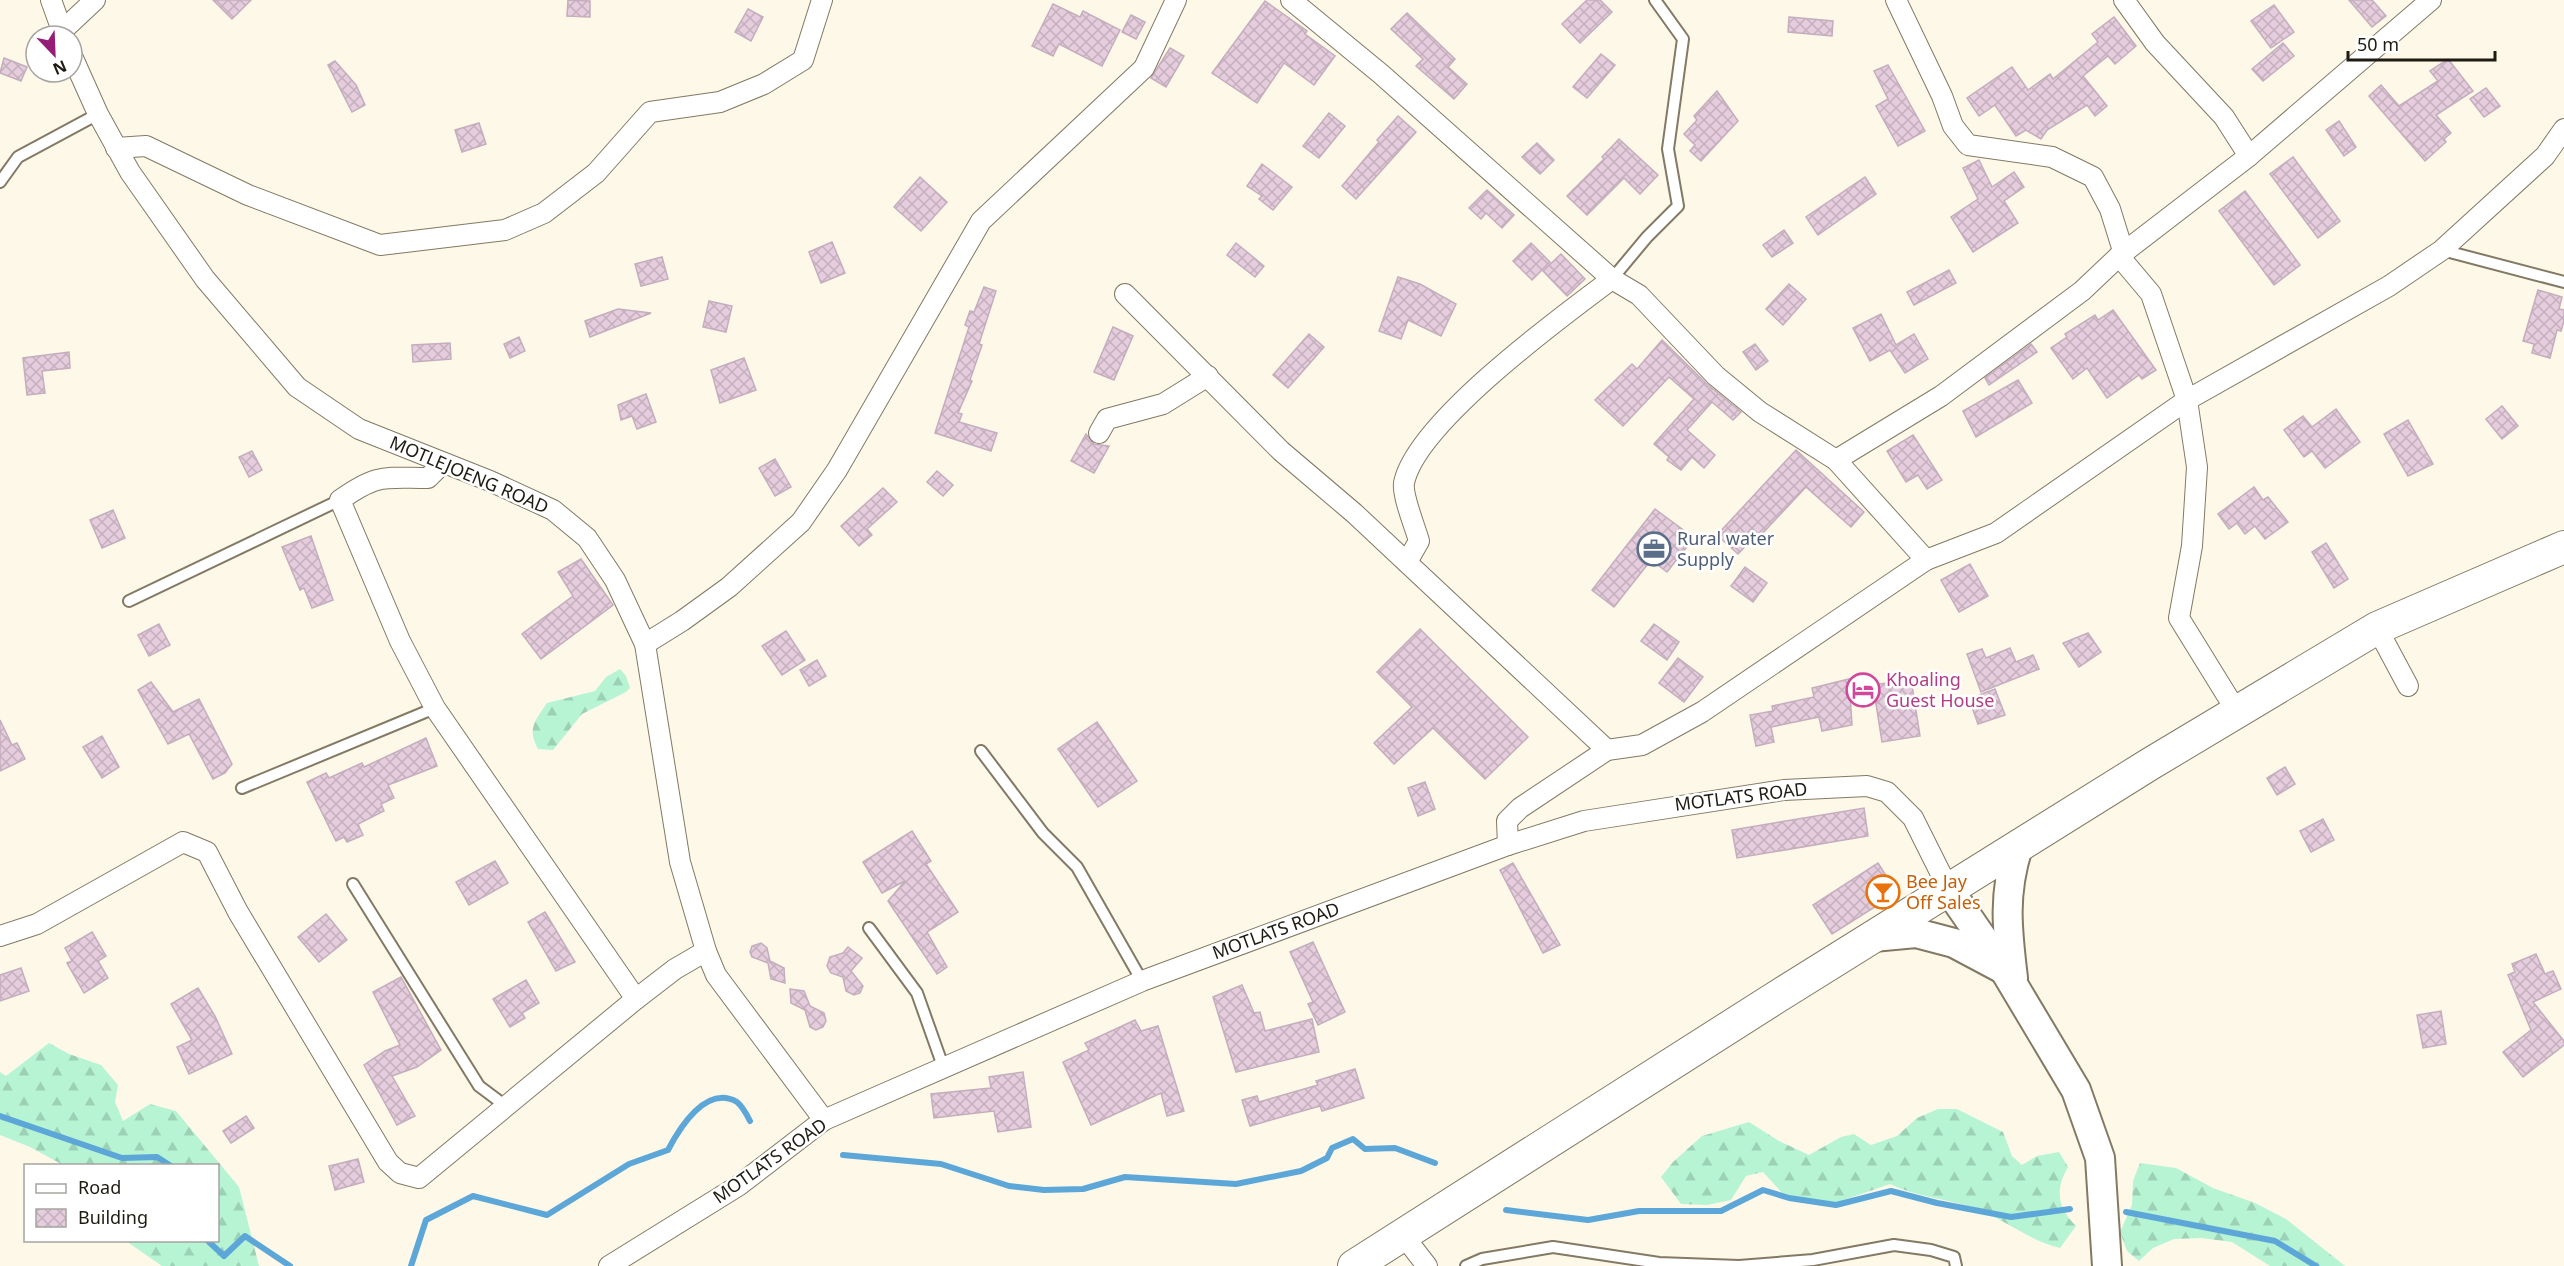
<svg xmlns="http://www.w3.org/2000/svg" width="2564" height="1266" font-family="'Noto Sans',sans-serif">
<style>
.forest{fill:url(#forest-firs)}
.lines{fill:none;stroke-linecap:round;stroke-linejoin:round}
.stream{stroke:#5da7d8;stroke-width:6}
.building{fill:url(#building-cross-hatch);stroke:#c4adbc;stroke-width:1.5}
.lane-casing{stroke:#837964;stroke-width:14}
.street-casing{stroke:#837964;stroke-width:22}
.secondary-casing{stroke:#837964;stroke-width:32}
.primary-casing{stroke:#837964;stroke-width:34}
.lane{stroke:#fff;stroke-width:10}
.street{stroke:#fff;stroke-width:20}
.secondary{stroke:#fff;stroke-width:28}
.primary{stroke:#fff;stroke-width:32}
.labels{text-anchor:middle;stroke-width:5;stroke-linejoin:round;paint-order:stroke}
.street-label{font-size:18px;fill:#1e1b12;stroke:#fff}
.service-label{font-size:18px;fill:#4e5e75;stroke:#fff;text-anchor:start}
.hotel-label{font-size:18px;fill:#b23c85;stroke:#fff;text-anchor:start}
.food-label{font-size:18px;fill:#c56008;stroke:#fff;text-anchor:start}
</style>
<defs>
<pattern id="forest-firs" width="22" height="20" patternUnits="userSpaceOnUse" patternTransform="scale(1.5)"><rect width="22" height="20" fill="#b6f4d4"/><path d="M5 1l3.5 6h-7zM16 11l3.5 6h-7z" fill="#9cd1b5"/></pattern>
<pattern id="building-cross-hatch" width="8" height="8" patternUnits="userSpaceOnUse" patternTransform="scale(1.5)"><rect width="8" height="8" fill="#e5cddd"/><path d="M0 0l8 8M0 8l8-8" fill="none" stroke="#c4afbd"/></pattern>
</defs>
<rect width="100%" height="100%" fill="#fef8e9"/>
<g class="forest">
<path d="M620,669l6,7 4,12 -4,4 -44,22 -29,36 -15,-1c-11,-21 -3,-28 9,-46l48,-12 11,-14z"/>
<polygon points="49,1043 69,1054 101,1065 118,1085 115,1102 123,1121 150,1104 176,1111 239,1187 259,1266 162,1266 126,1241 218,1240 218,1166 63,1165 30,1147 0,1135 0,1072 6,1076"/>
<path d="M1938,1109h19l46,23 9,24 10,9 15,-9 22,-4 9,15c-13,22 -11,41 8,59l-16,22c-32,-7 -57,-31 -89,-41 -27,-9 -55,-10 -81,-23l-55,19 -17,1 -36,-11 -19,-21 -17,4 -15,24 -24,5 -26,-1 -20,-27 12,-15 29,-26 47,-14 30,19 30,14 32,-18 13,-3 17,11 26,-9 20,-18z"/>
<polygon points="2140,1163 2176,1168 2213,1188 2255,1203 2286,1219 2345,1266 2270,1266 2232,1242 2201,1238 2174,1239 2153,1248 2139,1261 2127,1251 2120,1232 2132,1205 2133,1181"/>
</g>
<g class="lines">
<g class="stream">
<polyline points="0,1116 122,1158 157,1157 171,1166"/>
<polyline points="843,1155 941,1164 1009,1186 1044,1190 1083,1189 1125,1177 1236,1184 1301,1171 1327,1158 1332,1148 1353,1139 1365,1149 1395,1148 1435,1163"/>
<polyline points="1506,1210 1588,1220 1639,1211 1721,1211 1763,1190 1789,1198 1836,1205 1891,1191 1937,1203 2011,1217 2070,1209"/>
<polyline points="2126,1212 2275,1241 2316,1266"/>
<polyline points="207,1240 224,1256 245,1236 290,1266"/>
<path d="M411,1266l15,-46 47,-24 74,19 82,-51 39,-14c11,-21 38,-66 69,-48 5,4 10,13 13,19"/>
</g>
</g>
<g class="building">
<polygon points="213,0 251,0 232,19"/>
<polygon points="568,0 590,1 590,17 567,16"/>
<polygon points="1587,0 1600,0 1612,12 1580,43 1562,24"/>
<polygon points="2349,0 2372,0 2386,16 2372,27"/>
<polygon points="1265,1 1307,31 1305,34 1335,56 1314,85 1284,63 1257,103 1212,73"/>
<polygon points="1053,4 1080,17 1083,11 1120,30 1102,66 1059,44 1053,56 1032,46"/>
<polygon points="2274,5 2294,32 2271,48 2251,21"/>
<polygon points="748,9 763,17 751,41 735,32"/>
<polygon points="1407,13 1455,59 1448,67 1467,84 1454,99 1416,66 1423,59 1391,29"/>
<polygon points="1131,15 1145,22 1136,39 1122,32"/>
<polygon points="1789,17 1833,21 1832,36 1788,32"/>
<polygon points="2114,17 2136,46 2115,64 2108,56 2083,76 2107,106 2095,116 2087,105 2047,130 2041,139 2026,130 2016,136 1995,105 1979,116 1967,98 2012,67 2028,90 2050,74 2053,79 2098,42 2092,34"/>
<polygon points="2283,43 2294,56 2263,81 2252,69"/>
<polygon points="1170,48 1184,56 1166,87 1151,78"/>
<polygon points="1601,54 1615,65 1587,98 1573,87"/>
<polygon points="4,58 27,67 21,81 0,73"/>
<polygon points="2448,59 2473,91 2436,115 2451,133 2444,139 2446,142 2425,161 2369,96 2381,85 2399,106 2438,81 2430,71"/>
<polygon points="335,61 356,85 365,105 352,112 328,65"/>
<polygon points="1888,65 1925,131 1898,146 1876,106 1888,99 1874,71"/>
<polygon points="2486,88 2500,106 2484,117 2470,99"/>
<polygon points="1717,91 1738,121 1701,161 1690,151 1695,145 1684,134 1697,120 1694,116"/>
<polygon points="1329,113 1345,126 1319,158 1303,146"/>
<polygon points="1398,116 1416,132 1356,199 1342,186 1379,142 1377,140"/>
<polygon points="2339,121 2356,147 2344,156 2326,130"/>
<polygon points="479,123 486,144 462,152 455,130"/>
<polygon points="1619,139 1658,175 1640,194 1624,178 1587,215 1567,196 1604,159 1602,157"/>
<polygon points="1537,143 1554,160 1540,174 1522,157"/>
<polygon points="2293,157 2340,221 2318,238 2270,174"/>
<polygon points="1979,160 1992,187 2014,172 2024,187 2004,201 2018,223 1973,252 1951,217 1978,199 1963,168"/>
<polygon points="1262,164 1292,187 1273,210 1259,199 1262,196 1247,186"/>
<polygon points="920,177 947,202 921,231 894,207"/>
<polygon points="1865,177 1876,194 1818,235 1806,217"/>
<polygon points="1487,190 1514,215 1502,228 1486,213 1481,219 1469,208"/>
<polygon points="2245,191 2300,265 2274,285 2219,211"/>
<polygon points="1784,230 1793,243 1772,257 1763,245"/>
<polygon points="832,242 845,273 821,283 809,252"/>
<polygon points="1236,243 1264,266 1255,277 1227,255"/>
<polygon points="1531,243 1550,262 1532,280 1513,261"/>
<polygon points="1561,254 1585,279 1567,296 1543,271"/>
<polygon points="662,257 668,279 641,286 635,264"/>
<polygon points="1949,270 1956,283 1914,305 1907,292"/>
<polygon points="1398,277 1420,284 1456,304 1441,336 1408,320 1401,339 1379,331"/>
<polygon points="1789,284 1806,299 1783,325 1766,309"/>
<polygon points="984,287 996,291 979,344 982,345 970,380 972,381 958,413 962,414 959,422 997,433 991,451 935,433 969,327 965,325 970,311 974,312"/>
<polygon points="2538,290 2562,297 2559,309 2564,310 2564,321 2561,331 2557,330 2550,358 2532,353 2534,344 2523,341"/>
<polygon points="709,301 732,306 726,332 703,327"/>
<polygon points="618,309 651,313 590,337 585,321"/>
<polygon points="2113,310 2156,370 2142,379 2139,375 2107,398 2087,368 2073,379 2051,348 2067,337 2065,334 2095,315 2098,320"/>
<polygon points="1881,314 1896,345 1914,334 1928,359 1905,373 1890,350 1870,361 1853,328"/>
<polygon points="1113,327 1133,336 1114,380 1094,372"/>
<polygon points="1309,334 1324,347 1288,388 1273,375"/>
<polygon points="519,337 525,351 510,358 504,344"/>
<polygon points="1662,340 1708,385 1741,412 1733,420 1712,402 1687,430 1715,455 1704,468 1692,457 1681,470 1667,460 1669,457 1654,444 1694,399 1669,377 1623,426 1595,400 1632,364 1637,369"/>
<polygon points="450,343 451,359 413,362 412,345"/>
<polygon points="1755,344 1768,361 1756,370 1743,352"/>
<polygon points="2031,344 2037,352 1989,385 1985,378"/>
<polygon points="69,352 70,368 42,371 45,393 27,395 23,358"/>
<polygon points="744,358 756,390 720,403 711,370"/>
<polygon points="2018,380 2032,403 1976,437 1963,411"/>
<polygon points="646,394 656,422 637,429 632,416 621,420 618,405"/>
<polygon points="2502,406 2518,426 2502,439 2486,419"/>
<polygon points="2336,409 2360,442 2325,468 2312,451 2304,457 2284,430 2303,416 2312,427"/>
<polygon points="2408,420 2433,464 2408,476 2384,434"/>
<polygon points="1086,434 1094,444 1109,446 1094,473 1071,461"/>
<polygon points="1913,435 1942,480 1927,489 1918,475 1906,482 1887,451"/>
<polygon points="1796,450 1864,512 1851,527 1806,487 1760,536 1757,534 1738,554 1717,535"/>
<polygon points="252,451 262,470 249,477 239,457"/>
<polygon points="775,459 791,487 775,496 759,468"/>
<polygon points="937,471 953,485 943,496 927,482"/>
<polygon points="2254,487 2263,500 2268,497 2288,522 2265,539 2255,526 2245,534 2237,523 2229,529 2218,514"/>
<polygon points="883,488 897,502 867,529 872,535 859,546 841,526"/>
<polygon points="1655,509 1694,538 1667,572 1651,560 1614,607 1592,590"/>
<polygon points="113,510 125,538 102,548 90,520"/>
<polygon points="311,536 333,600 312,608 304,588 300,590 282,547"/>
<polygon points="2326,543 2348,579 2334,588 2312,552"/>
<polygon points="581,559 613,605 541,659 522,634 573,596 558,572"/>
<polygon points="1970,564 1988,596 1959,612 1941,580"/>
<polygon points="1745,567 1767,583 1753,602 1731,586"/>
<polygon points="159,624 170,645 149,656 138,635"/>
<polygon points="1654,624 1679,642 1667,660 1641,641"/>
<polygon points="1420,629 1528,737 1485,779 1433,728 1394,764 1374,743 1412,707 1377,672"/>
<polygon points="786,631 805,660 782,675 762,646"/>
<polygon points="2088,633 2101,652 2079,667 2063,643"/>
<polygon points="2010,648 2016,662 2033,655 2039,669 1981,692 1967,654 1982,649 1986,658"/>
<polygon points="1678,658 1703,677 1684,702 1659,683"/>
<polygon points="817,660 826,676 809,686 800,670"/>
<polygon points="1849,679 1852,725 1822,731 1819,717 1771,727 1774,742 1756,746 1750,715 1773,711 1772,706 1814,697 1812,688"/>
<polygon points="1911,679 1920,736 1882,742 1873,685"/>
<polygon points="151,682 173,712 199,699 232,764 225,773 213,779 189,734 168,744 138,690"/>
<polygon points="1995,689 2005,715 1978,724 1969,699"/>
<polygon points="0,720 12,745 17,743 25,759 0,771"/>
<polygon points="1097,722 1137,781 1098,807 1058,749"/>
<polygon points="102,736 119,767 102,778 83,747"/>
<polygon points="426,738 437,766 388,785 394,798 381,804 384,811 358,824 363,835 347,842 344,837 336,841 307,782 326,773 329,778 362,763 364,767"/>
<polygon points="2285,767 2295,784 2277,795 2267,778"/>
<polygon points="1425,782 1435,809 1418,816 1408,788"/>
<polygon points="1864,808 1868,836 1737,858 1732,830"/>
<polygon points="2323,819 2334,840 2311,852 2300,831"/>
<polygon points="912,831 931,861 926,864 958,912 927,932 947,967 937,974 888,901 905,881 882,893 863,862"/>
<polygon points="495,861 508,883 469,905 456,882"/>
<polygon points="1513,863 1560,945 1543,953 1500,870"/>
<polygon points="1878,863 1897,893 1832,934 1813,905"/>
<polygon points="545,912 575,962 556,971 528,922"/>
<polygon points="326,914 347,940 319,962 298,937"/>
<polygon points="92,932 106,956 98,961 108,978 84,993 67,963 72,961 65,948"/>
<polygon points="1313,942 1345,1012 1318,1025 1308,1004 1313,1002 1290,952"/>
<polygon points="761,943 767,948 770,961 784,968 785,983 771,979 768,963 752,957 750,952 752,946"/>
<polygon points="848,947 862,958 851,971 863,986 860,993 854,995 846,991 843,977 831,973 827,966 830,957 843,953"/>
<polygon points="2536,954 2545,974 2553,971 2561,989 2533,1002 2564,1041 2564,1045 2523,1077 2503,1052 2531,1030 2508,975 2515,972 2512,964"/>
<polygon points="21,968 29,991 0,1001 0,975"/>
<polygon points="401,977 441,1050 417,1067 392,1076 415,1116 397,1125 364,1065 385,1051 400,1045 373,992"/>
<polygon points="526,980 539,1003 522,1013 525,1018 510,1027 493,999"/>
<polygon points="1242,985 1254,1013 1260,1012 1265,1031 1312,1019 1319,1052 1236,1072 1213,997"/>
<polygon points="198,988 215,1016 232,1054 189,1074 177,1047 192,1040 171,1004"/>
<polygon points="790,989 804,991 810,1006 824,1013 826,1021 823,1027 816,1030 810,1027 805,1010 791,1003"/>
<polygon points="2441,1011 2446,1044 2423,1048 2417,1015"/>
<polygon points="1135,1020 1141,1031 1158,1026 1184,1111 1167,1116 1161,1093 1091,1125 1063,1062 1089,1050 1085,1043"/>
<polygon points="1355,1069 1364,1098 1322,1111 1320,1106 1250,1126 1242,1100 1257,1096 1259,1102 1318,1085 1316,1081"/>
<polygon points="1023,1072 1031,1127 998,1132 994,1111 934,1118 931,1094 991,1088 989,1077"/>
<polygon points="246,1116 254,1128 231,1143 223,1131"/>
<polygon points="358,1159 364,1182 335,1190 329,1166"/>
</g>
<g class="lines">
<g class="lane-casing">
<g id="lane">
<polyline points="0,182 18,157 98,114"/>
<polyline points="2442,250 2564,282"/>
<polyline points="1612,279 1647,237 1678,206 1668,149 1683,39 1655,0"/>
<polyline points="129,601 340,500"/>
<polyline points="981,751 1043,833 1077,867 1142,981"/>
<polyline points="242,788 435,708"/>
<polyline points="353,884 479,1086 507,1107"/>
<polyline points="869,928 917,993 944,1069"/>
<polyline points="1466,1266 1482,1259 1553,1247 1659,1263 1739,1266 1813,1260 1894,1245 1931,1250 1954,1257 1956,1266"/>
</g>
</g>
<g class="street-casing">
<g id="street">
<polyline points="51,0 64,36"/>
<polyline points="1291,0 1381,74 1612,279 1639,295 1716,376 1760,412 1836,460 1926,560"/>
<polyline points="1896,0 1942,96 1953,126 1968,145 2052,157 2093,177 2110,209 2124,254"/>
<polyline points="2124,0 2155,43 2224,117 2249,156"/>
<polyline points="62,31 95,0"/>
<polyline points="72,56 98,114 130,172 205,279 297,387 359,429 490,481 553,510 587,538 615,580 645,644 680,862 706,951 716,975 824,1120"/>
<polyline points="116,148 146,146 248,195 380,245 505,230 544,213 596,173 650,112 720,102 764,84 803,60 822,0"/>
<polyline points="2119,256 2151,294 2187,400 2197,467 2192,546 2179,618 2237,712"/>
<polyline points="1125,294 1281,451 1354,513 1607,750"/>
<polyline points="1099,433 1107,419 1163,404 1208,376"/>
<polyline points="1836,460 1941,396 2082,291 2119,256 2249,156 2431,0"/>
<path d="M443,463l-15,15c-44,0 -50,-5 -88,22l60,141 35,67 201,291"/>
<path d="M1407,562l12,-21c-4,-14 -17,-46 -15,-58 12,-60 157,-166 208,-204"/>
<polyline points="2377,628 2408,686"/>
<polyline points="645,644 682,621 729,587 801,522 837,470 981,221 1144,68 1176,0"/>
<polyline points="1508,845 1507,821 1520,808 1607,750 1642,745 1702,712 1926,560 1996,533 2187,400 2389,286 2442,250 2545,156 2564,129"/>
<polyline points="0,936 37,924 183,842 207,852 238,912 388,1162 400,1173 419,1178 636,999 675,969 706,951"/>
<polyline points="1403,1235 1427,1266"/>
<polyline points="609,1266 738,1186 824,1120 1142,981 1508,845 1584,821 1784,790 1867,786 1887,792 1913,818 1949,890"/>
</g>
</g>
<g class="secondary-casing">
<g id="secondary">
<polyline points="1949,890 2005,971 2076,1090 2100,1158 2107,1266"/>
<polyline points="1873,937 1916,933 1954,943 2001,968"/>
<path d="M2013,978c-6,-49 -10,-84 5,-131"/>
</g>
</g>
<g class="primary-casing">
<polyline id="primary" points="1354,1266 1775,998 2150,764 2377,628 2564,547"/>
</g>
<use href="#lane" class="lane"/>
<use href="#street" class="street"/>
<use href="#secondary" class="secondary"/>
<use href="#primary" class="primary"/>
</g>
<defs>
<g id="office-ring" transform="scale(1.725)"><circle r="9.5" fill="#fff" stroke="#5c6f8a" stroke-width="1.5"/><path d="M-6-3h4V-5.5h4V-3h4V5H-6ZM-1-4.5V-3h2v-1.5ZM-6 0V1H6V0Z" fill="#5c6f8a"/></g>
<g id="hotel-ring" transform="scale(1.725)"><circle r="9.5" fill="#fff" stroke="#d1479c" stroke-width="1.5"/><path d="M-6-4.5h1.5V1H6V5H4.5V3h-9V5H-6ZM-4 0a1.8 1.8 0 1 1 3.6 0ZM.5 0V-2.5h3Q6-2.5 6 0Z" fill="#d1479c"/></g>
<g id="bar-ring" transform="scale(1.725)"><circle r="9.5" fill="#fff" stroke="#e8710a" stroke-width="1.5"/><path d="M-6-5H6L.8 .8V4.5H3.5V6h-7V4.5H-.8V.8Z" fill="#e8710a"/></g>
</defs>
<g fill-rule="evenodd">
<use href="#office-ring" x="1654" y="549"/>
<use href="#hotel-ring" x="1863" y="690"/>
<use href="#bar-ring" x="1883" y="892"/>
</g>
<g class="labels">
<g class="street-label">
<text transform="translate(469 475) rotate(23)" y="6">MOTLEJOENG ROAD</text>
<text transform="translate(1741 797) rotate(-7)" y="6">MOTLATS ROAD</text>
<text transform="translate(1276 931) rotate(-20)" y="6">MOTLATS ROAD</text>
<text transform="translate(770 1161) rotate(-35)" y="6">MOTLATS ROAD</text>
</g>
<g class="service-label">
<text x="1677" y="545">Rural water<tspan x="1677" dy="21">Supply</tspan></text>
</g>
<g class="hotel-label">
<text x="1886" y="686">Khoaling<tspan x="1886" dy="21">Guest House</tspan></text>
</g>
<g class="food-label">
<text x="1906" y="888">Bee Jay<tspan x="1906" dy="21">Off Sales</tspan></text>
</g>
</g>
<rect x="24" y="1164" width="195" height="78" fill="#ffffff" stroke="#a5a4a0" stroke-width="1.5"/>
<rect x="36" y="1184" width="30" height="9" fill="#ffffff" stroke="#a5a4a0" stroke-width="1.5"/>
<text x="78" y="1194" font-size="18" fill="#1e1b12">Road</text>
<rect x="36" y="1209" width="30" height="18" fill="url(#building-cross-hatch)" stroke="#a5a4a0" stroke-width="1.5"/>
<text x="78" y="1224" font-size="18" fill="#1e1b12">Building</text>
<g transform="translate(54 54) rotate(157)"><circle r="28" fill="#ffffff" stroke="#a5a4a0" stroke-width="1.5"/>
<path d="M0-4.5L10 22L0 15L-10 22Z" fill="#951c77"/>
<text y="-9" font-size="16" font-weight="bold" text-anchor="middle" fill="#1e1b12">N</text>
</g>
<path d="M2348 51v9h147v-9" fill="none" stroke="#1e1b12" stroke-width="3"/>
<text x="2357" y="51" font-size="18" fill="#1e1b12" stroke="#ffffff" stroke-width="4.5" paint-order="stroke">50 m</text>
</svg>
